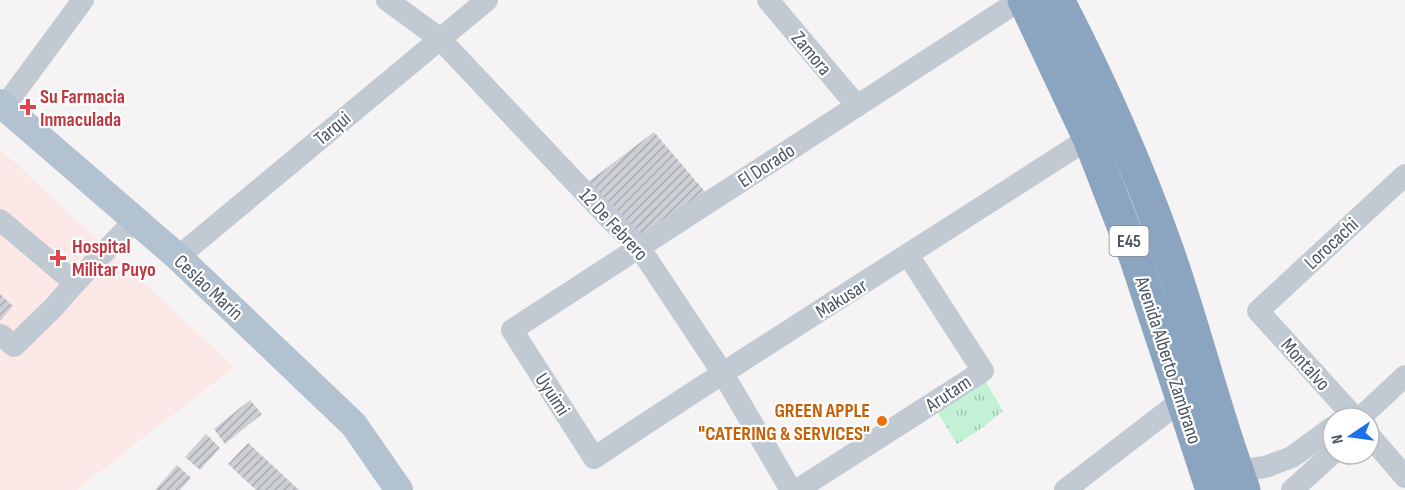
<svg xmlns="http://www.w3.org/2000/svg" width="1405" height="490" font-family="'Sofia Sans Condensed',sans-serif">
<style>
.medical{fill:#fce8e6}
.park{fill:url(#park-tufts)}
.building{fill:url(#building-hatch)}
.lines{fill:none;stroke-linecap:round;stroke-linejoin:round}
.minor{stroke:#c1cad2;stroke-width:22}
.major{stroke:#b3c2d1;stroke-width:28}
.highway{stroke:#8ba5c1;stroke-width:33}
.health-dot{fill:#e0444e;stroke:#fff;stroke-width:2}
.food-dot{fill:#e8710a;stroke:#fff;stroke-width:2}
.labels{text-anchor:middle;stroke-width:4.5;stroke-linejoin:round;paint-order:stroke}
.shield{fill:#fff;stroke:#808990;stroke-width:1.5}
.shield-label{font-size:18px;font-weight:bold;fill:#4a5661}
.street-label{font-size:20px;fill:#4a5661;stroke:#fff}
.health-label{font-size:20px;font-weight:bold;fill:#be3a42;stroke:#fff;text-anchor:start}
.food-label{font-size:20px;font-weight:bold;fill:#c56008;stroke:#fff;text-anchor:end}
</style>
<defs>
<pattern id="park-tufts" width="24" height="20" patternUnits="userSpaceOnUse" patternTransform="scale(1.5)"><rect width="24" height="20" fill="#c3f1d5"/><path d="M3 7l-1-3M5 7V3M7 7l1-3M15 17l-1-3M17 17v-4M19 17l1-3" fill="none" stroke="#a0c6b0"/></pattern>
<pattern id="building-hatch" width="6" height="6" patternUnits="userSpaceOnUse" patternTransform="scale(1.5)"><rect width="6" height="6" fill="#cdcfd5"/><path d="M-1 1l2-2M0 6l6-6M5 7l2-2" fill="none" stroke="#a8abb0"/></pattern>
</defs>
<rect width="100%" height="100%" fill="#f5f3f3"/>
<polygon class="medical" points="0,149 234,367 76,490 0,490"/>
<polygon class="park" points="984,379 1003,411 982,428 957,444 938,413"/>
<g class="building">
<polygon points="654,132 712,200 639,237 588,182"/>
<polygon points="0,294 13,306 0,321"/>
<polygon points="250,400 262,414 225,444 214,429"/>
<polygon points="206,434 220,448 200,470 185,457"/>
<polygon points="248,443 299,490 256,490 228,464"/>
<polygon points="177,465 191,478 180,490 155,490"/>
</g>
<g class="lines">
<g class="minor">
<polyline points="387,0 439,38 607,216 639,247 722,372 791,490"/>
<polyline points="768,0 857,106"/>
<path d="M1020,0l-508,330 82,128c163,-109 330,-213 495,-320"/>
<polyline points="4,107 83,0"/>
<polyline points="0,220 75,283 53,308 14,346 1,335"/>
<polyline points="178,257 487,0"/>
<polyline points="75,283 135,220"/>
<polyline points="1355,418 1258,311 1405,175"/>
<polyline points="1360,418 1405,376"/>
<polyline points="1369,435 1405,477"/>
<polyline points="1237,471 1265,467 1292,457 1333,427"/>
<polyline points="797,490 983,371 908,255"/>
<polyline points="1065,490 1182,400"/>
<polyline points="1292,490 1333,453"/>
</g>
<polyline class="major" points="0,103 178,257 354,425 399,490"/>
<g class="highway">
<polyline points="1024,0 1089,138 1136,259 1212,490"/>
<path d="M1058,0c41,79 78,162 108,246 29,81 48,164 78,244"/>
</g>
</g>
<g class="health-dot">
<path d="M25 98h6v6h6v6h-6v6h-6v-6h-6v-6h6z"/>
<path d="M55 249h6v6h6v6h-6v6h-6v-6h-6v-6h6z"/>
</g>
<circle class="food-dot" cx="882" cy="421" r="6"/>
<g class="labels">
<rect class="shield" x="1109.5" y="226" width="39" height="30" rx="4.5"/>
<g class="shield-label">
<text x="1129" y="247">E45</text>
</g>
<g class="street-label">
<text transform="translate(812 53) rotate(50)" y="7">Zamora</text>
<text transform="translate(332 128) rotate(-40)" y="7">Tarqui</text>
<text transform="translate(766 165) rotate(-33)" y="7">El Dorado</text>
<text transform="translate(614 224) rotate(47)" y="7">12 De Febrero</text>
<text transform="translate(1331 243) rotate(-43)" y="7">Lorocachi</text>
<text transform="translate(209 287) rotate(43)" y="7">Ceslao Marín</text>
<text transform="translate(841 298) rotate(-32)" y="7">Makusar</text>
<text transform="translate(1169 360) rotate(72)" y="7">Avenida Alberto Zambrano</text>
<text transform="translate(1306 364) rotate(48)" y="7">Montalvo</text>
<text transform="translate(948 393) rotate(-33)" y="7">Arutam</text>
<text transform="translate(553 394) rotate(57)" y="7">Uyuimi</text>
</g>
<g class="health-label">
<text x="40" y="103">Su Farmacia<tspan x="40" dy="23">Inmaculada</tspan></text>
<text x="72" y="253">Hospital<tspan x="72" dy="23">Militar Puyo</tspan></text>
</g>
<g class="food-label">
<text x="870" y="417">GREEN APPLE<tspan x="870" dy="23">"CATERING &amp; SERVICES"</tspan></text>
</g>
</g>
<g transform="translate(1351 436) rotate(257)"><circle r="28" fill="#ffffff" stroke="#b7bbc0" stroke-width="1.5"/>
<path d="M0-4.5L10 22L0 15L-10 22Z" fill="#1a73e8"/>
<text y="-9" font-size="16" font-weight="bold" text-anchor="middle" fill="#4a5661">N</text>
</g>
</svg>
